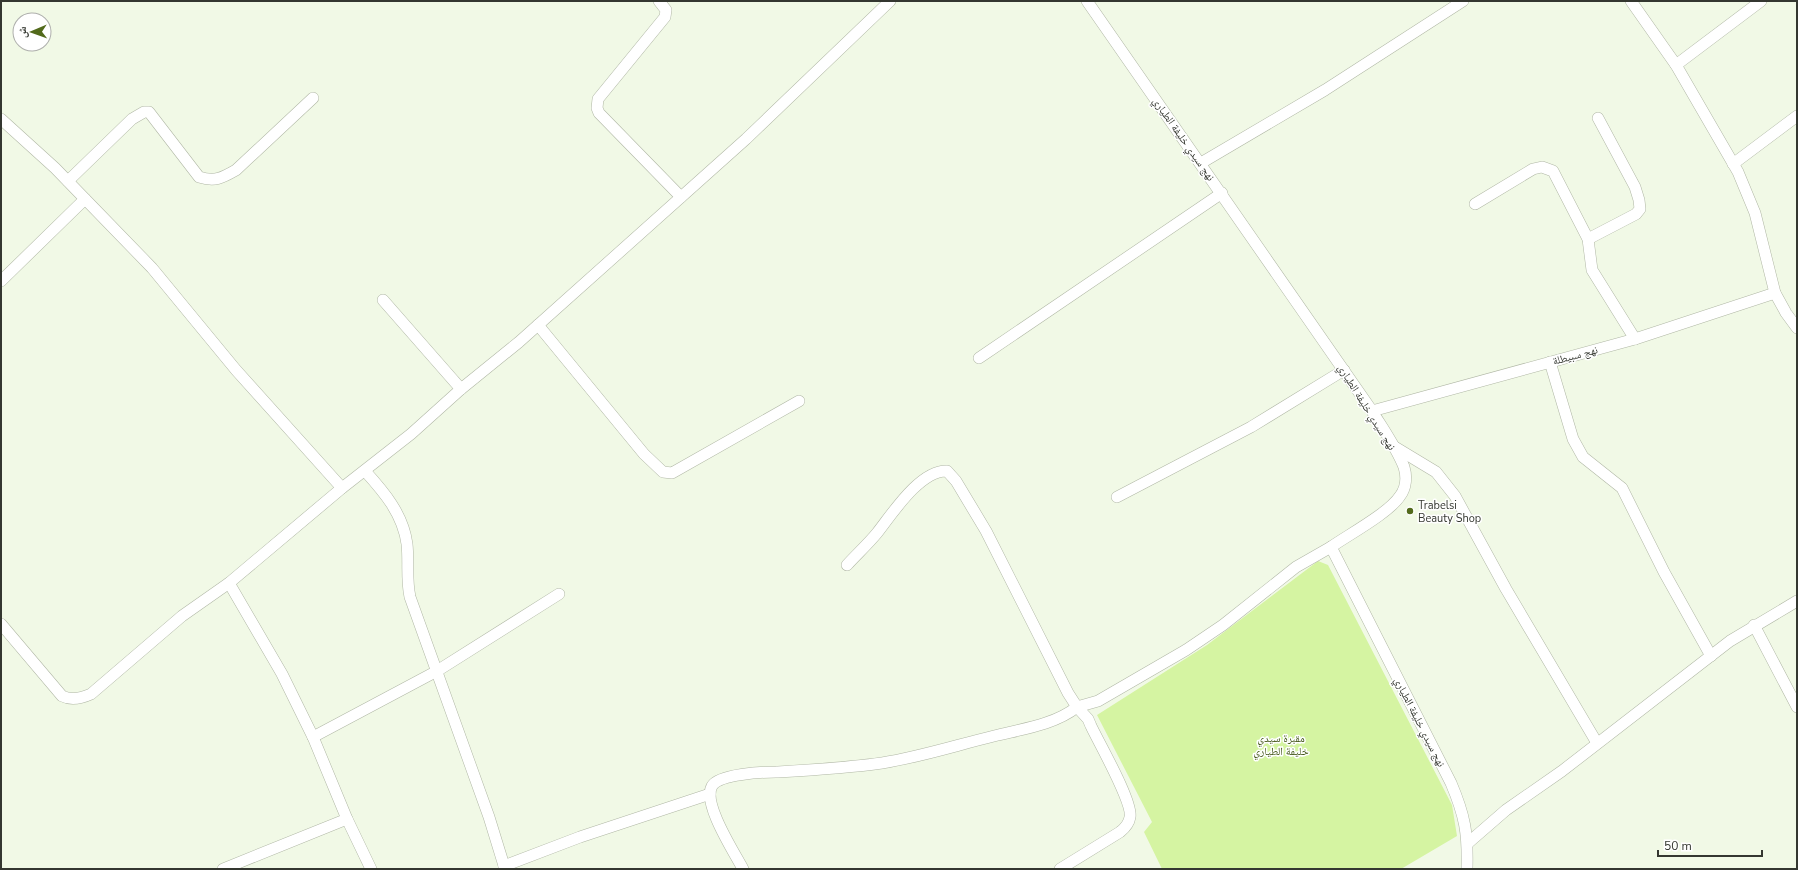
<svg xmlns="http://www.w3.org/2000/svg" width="1798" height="870" font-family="'Nunito Sans','Noto Naskh Arabic',sans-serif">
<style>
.green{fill:#d5f4a2}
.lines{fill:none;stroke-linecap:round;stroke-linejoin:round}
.street-casing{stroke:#b0b7a5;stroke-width:12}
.street{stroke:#fff;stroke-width:11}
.poi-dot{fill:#526a1b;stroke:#fff;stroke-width:1.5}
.labels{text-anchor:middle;stroke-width:3;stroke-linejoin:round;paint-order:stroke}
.street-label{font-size:11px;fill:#343730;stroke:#fff}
.poi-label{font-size:11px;fill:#343730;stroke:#fff;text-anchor:start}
.park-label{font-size:11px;fill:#445719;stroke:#fff}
</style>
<rect width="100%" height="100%" fill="#f1f9e6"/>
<polygon class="green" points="1318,561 1328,565 1452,805 1457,836 1401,869 1162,869 1144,832 1152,822 1097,715 1207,645"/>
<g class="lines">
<g class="street-casing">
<g id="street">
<polyline points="659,1 666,10 665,17 598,99 597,108 599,113 681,197"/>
<path d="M1087,1l285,410c11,18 24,36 32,56 3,10 2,21 -4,29 -11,17 -52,39 -69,51l120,236c14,33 17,50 16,86"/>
<polyline points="1631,1 1676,65 1738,172 1755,213 1775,293 1786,313 1797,328"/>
<polyline points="1676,65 1761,1"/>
<polyline points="1,119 55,168 152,268 236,370 342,488"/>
<polyline points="1201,163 1325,90 1463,1"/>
<polyline points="1733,164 1797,116"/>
<path d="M68,181l64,-62 12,-7h5l50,65c16,5 23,1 37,-7l77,-72"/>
<polyline points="1475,204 1533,169 1542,167 1553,171 1588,239 1592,270 1635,339"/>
<polyline points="1588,239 1636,214 1640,209 1639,200 1635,187 1598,118"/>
<polyline points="1,281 85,199"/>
<polyline points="383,300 461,389"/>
<polyline points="538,325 644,454 663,472 672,473 799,401"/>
<polyline points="979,358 1222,193"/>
<polyline points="1550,362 1573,439 1583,457 1622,488 1664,572 1711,656"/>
<polyline points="1372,411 1635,339 1775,293"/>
<polyline points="1393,446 1436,472 1455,496 1506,589 1597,743"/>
<path d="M365,471c19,21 38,43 42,73 2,18 -1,35 3,53l79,220 16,52"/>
<polyline points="1117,497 1251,427 1344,370"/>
<path d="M847,565c10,-11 21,-21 30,-32 15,-19 43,-63 70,-62l9,10 30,50 82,162 9,14 21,-6 88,-51 37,-25 73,-58 35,-20"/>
<polyline points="229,583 282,674 313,737 347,819 371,869"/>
<path d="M1,624l61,72c10,5 20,2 29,-2l91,-78 47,-33 113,-95 69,-54 50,-45 58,-47 227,-203 144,-138"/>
<polyline points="1754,625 1797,707"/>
<polyline points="313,737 437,671 559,594"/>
<polyline points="1468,843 1506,810 1562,771 1730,641 1797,601"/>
<polyline points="504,866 580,837 710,794"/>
<polyline points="223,869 347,819"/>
<path d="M743,869c-9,-17 -41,-66 -31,-83 7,-12 51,-14 64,-14 35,-2 71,-4 106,-9 38,-6 75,-18 112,-27 28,-7 60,-11 83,-29l11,12 3,7c8,17 42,76 39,91 -1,7 -5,11 -10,15l-60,37"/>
</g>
</g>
<use href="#street" class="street"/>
</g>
<circle class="poi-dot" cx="1410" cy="511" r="4"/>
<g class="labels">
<g class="street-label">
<text transform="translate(1184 139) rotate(55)" y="4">نهج سيدي خليفة الطياري</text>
<text transform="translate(1575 355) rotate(-15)" y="4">نهج سبيطلة</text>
<text transform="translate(1367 407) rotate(58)" y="4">نهج سيدي خليفة الطياري</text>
<text transform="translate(1420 722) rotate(63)" y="4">نهج سيدي خليفة الطياري</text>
</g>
<g class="poi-label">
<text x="1418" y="509">Trabelsi<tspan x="1418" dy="13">Beauty Shop</tspan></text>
</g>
<g class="park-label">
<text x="1281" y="742">مقبرة سيدي<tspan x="1281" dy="13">خليفة الطياري</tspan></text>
</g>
</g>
<rect width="1798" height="870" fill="none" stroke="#343730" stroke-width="4"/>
<g transform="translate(32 32) rotate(268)"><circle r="19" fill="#ffffff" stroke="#aeafac"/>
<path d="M0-3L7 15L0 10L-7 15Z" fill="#526a1b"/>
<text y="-6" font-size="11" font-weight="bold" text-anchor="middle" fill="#343730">ش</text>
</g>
<path d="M1658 850v6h104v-6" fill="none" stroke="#343730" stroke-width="2"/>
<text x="1664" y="850" font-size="12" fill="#343730" stroke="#ffffff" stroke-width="3" paint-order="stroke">50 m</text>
</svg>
